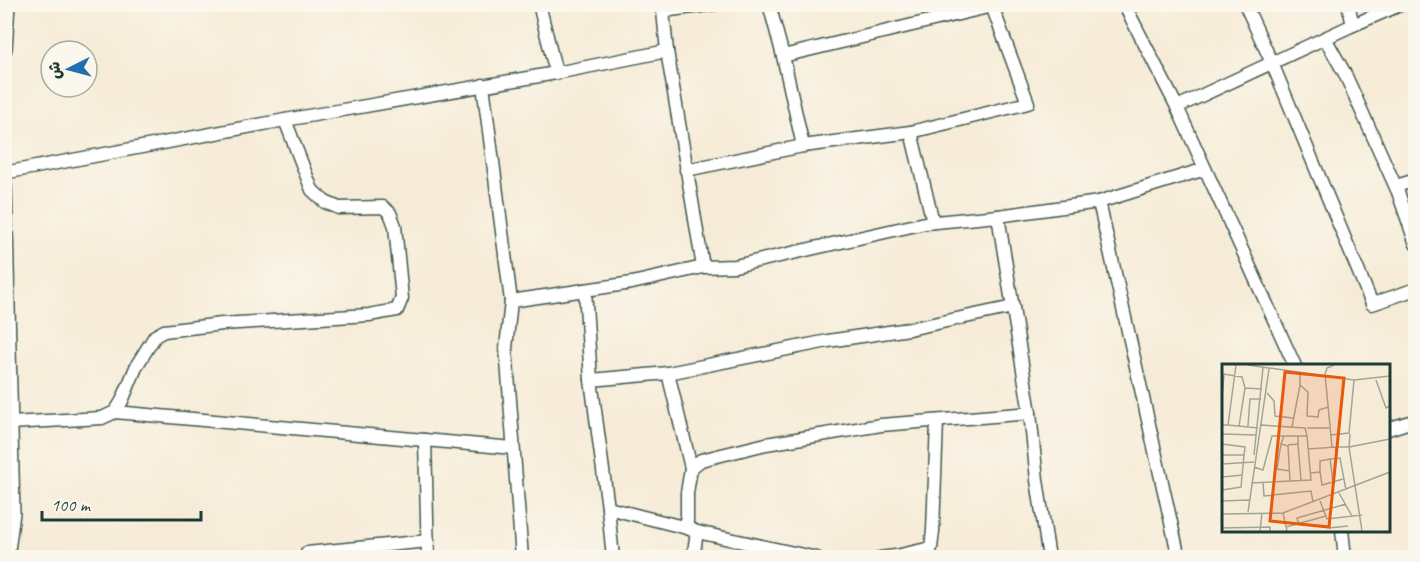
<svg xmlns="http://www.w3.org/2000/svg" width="1420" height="562" font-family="Caveat,'Playpen Sans Arabic',sans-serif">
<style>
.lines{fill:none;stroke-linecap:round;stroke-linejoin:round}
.minor-casing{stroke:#3f574c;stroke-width:15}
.major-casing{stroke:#3f574c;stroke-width:18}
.minor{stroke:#fff;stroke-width:12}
.major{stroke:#fff;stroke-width:15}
.inset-road{fill:none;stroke:#a0a596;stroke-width:1.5}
.view{fill:#e8590c;fill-opacity:0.15;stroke:#e8590c;stroke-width:3}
.inset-edge{fill:none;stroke:#1f3d34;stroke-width:3}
</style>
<rect width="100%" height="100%" fill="#fbf7ec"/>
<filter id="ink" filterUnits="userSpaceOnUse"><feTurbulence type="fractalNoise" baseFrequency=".0167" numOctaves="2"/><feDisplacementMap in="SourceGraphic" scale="12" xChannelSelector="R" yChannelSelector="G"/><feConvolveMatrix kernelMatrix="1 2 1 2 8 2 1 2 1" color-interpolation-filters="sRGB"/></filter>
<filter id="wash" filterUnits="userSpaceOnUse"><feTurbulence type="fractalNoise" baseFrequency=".008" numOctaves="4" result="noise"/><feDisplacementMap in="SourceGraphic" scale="24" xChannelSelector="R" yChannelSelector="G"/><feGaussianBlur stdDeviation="1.35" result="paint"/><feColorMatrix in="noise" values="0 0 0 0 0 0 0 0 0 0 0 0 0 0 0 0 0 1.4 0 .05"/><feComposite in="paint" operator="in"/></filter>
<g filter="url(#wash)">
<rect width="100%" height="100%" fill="#f6ebd7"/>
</g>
<g filter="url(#ink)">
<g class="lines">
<g class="minor-casing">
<g id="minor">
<polyline points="539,4 556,73"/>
<polyline points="769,4 783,56 992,6 992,4"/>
<polyline points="1124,4 1177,107 1295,366"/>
<polyline points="1245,4 1272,63 1372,304 1416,289"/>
<polyline points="1353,25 1402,4"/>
<polyline points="1325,38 1345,74 1398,192 1416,244"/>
<polyline points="783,56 803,146 911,132 933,222"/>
<polyline points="483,85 511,301"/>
<polyline points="1177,107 1353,25 1348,4"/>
<polyline points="911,132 1028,103 992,6"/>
<polyline points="686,170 803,146"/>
<polyline points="4,173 285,120 556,73 667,51"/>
<polyline points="1396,186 1416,180"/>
<polyline points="998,216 1099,202"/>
<polyline points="703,267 667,51 663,11 716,4"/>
<polyline points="668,373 828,341 909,329 1013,307"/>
<polyline points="591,380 585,290 632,283 703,267 735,266 925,223 998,216 1030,413"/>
<polyline points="115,412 513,448"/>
<polyline points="10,423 102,418 115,412 122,401 137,365 155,336 164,331 222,324 369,315 397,310 402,298 395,226 390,213 383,207 339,208 325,202 312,190 285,120"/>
<polyline points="1388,429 1416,420"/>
<polyline points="425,440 428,558"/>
<polyline points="608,508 591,380 668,373 691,468"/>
<polyline points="687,528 697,532 817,558"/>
<polyline points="1342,530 1345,558"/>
<polyline points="307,553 428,541"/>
<polyline points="522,558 506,348 511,301 585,290"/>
<polyline points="613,558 608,508 687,528 687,493 691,468 701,460 766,444 881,425 1030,413 1037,480 1049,558"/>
<polyline points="693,558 697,532"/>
<polyline points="880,558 896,556 931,548 933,531 937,421"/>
<polyline points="1179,558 1099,202 1205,169"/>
</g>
</g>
<g class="major-casing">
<g id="major">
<polyline points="4,49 7,4"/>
<polyline points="4,185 12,513 6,558"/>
</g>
</g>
<use href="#minor" class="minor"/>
<use href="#major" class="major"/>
</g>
</g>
<g transform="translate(1222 364)">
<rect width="168" height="168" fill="#f6ebd7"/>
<path class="inset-road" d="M26,1l106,15 36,-4M78,10v11l8,7 -1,24 11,1 1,-7 9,-3M154,16l10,28 4,-2M45,29l7,8 1,15 18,2M0,35l2,-25 18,3 3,11M0,61h6l8,-60M6,61l30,3M38,61l45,3 2,8M17,62l6,-38 17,1M26,62l2,-27h11M70,63l8,-42M85,64h22M0,70l34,1M128,70l-1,13 41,-8M108,71l19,-2 5,-53M63,72h13v8l-10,1M0,80l23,3 -1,8h-22M59,80l-4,25 13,2M76,80l3,37M110,83l-7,-73 2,-6 7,-3M114,83h13l13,84M86,85l28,-2v11M32,91l9,-87M0,100l32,-2M98,108l2,13 11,-3M89,109l9,-1v-11l10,-2M0,113l21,-2M121,115l-10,3 -3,-23 10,-1 6,32M68,117l21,-1 -4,-44h-9M41,118l1,14 47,-5 2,11M29,119l39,-2 -2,-35 -7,-2 3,-8h-12l-9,34 -9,-3M0,126l19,-3 3,-32M117,129l13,23M0,137l27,-1M98,137l7,18 35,-4M26,148l21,-143M61,149l107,-41M0,150l61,-1 4,18M77,161l-2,-7 49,-14M64,163l40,-11M0,164l48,-1v4M107,164l19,-2M38,167l2,-18"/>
<path class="view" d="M63,8l59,6 -15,149 -59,-6z"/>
<rect width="168" height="168" class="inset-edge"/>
</g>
<rect width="1420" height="562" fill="none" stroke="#fbf7ec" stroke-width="24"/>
<g transform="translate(69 69) rotate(264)"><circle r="28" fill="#fbf7ec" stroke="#a3ada2" stroke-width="1.5"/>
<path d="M0-4.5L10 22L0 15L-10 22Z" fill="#1f6fb2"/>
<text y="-9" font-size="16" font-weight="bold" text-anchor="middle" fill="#1f3d34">ش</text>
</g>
<path d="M42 511v9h159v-9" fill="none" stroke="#1f3d34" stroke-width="3"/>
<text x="51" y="511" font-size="18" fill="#1f3d34" stroke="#fbf7ec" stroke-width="4.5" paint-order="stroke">100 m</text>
</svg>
